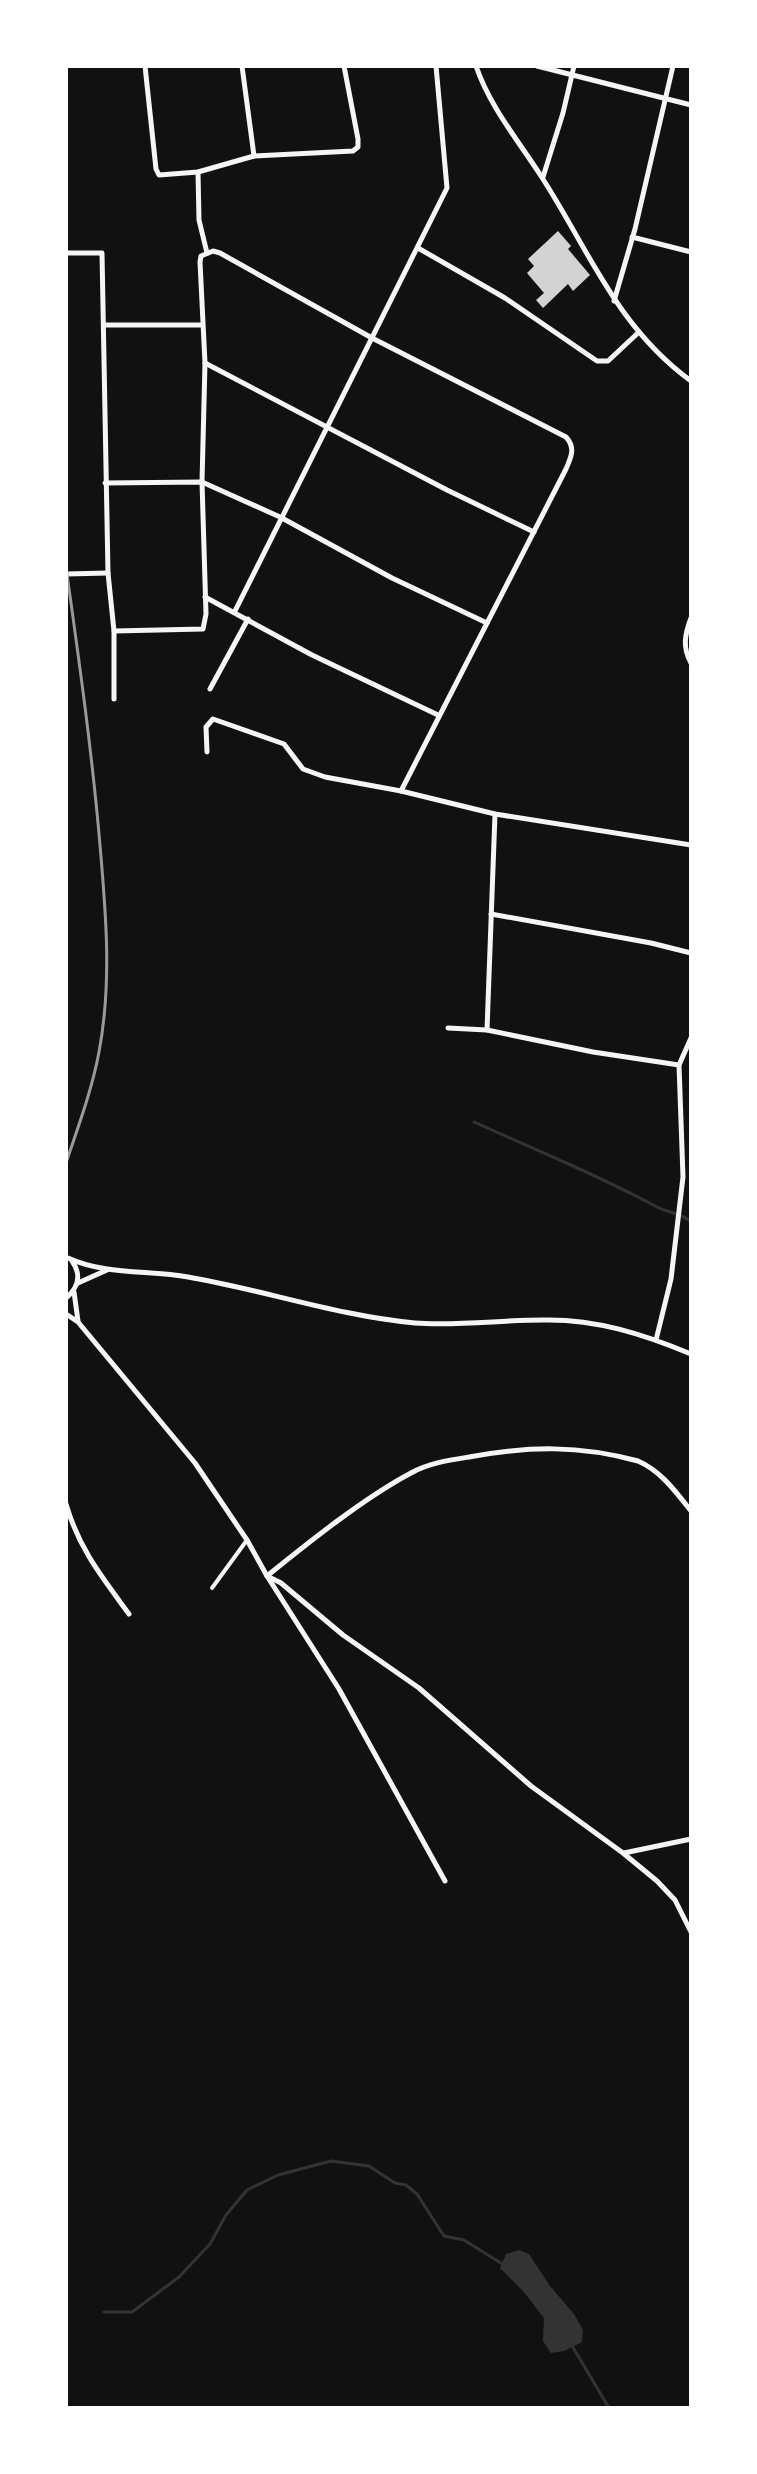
<svg xmlns="http://www.w3.org/2000/svg" width="757" height="2474" font-family="'Fira Sans',sans-serif">
<style>
.water{fill:#333}
.lines{fill:none;stroke-linecap:round;stroke-linejoin:round}
.stream{stroke:#333;stroke-width:3}
.building{fill:#d3d3d3}
.pedestrian{stroke:#f5f5f5;stroke-width:4}
.minor{stroke:#f5f5f5;stroke-width:5}
.rail{stroke:#9a9a9a;stroke-width:3}
</style>
<rect width="100%" height="100%" fill="#111"/>
<polygon class="water" points="519,2250 529,2254 550,2286 574,2314 583,2330 582,2342 564,2351 551,2353 543,2341 544,2318 523,2291 500,2268 506,2254"/>
<g class="lines">
<g class="stream">
<path d="M474,1122c62,28 124,53 183,85 11,6 25,6 34,15"/>
<polyline points="104,2312 132,2312 179,2277 210,2244 226,2215 247,2190 278,2175 331,2161 369,2166 395,2183 406,2185 417,2194 444,2236 464,2240 504,2265"/>
<polyline points="571,2344 609,2408"/>
</g>
</g>
<polygon class="building" points="558,231 571,246 568,249 590,275 573,291 568,284 543,308 536,300 544,293 527,273 534,266 528,259"/>
<g class="lines">
<polyline class="pedestrian" points="212,1588 247,1540"/>
<g class="minor">
<polyline points="145,66 156,169 159,175 198,172 254,156 353,151 358,147 358,139 344,66"/>
<polyline points="242,66 254,156"/>
<path d="M476,66c14,41 42,74 65,110 48,74 75,150 150,205"/>
<polyline points="537,66 691,105"/>
<polyline points="198,172 199,220 207,253"/>
<polyline points="543,177 563,113 574,66"/>
<polyline points="632,237 691,252"/>
<polyline points="418,248 505,298 597,361 608,361 639,332"/>
<polyline points="66,253 102,253 108,573 114,631 114,699"/>
<polyline points="614,301 635,229 673,66"/>
<polyline points="104,325 202,325"/>
<polyline points="205,363 447,490 534,532"/>
<polyline points="105,483 202,482 280,517 392,578 487,623"/>
<polyline points="66,574 108,573"/>
<polyline points="205,597 312,655 438,715"/>
<polyline points="235,611 447,188 436,66"/>
<path d="M691,618c-6,16 -9,29 0,45"/>
<path d="M114,631l89,-2 3,-15 -4,-132 3,-119 -5,-101 1,-6 12,-5 7,2 152,85 194,99c10,11 5,20 0,32l-165,322"/>
<polyline points="210,689 248,619"/>
<polyline points="207,752 206,727 213,719 284,744 303,769 325,777 401,791 495,814 691,845"/>
<polyline points="491,914 651,943 691,953"/>
<polyline points="448,1028 487,1030 593,1052 679,1065"/>
<polyline points="487,1030 495,814"/>
<path d="M68,1258c37,17 80,12 120,19 76,13 150,39 227,46 43,3 86,-3 129,-3 52,-1 99,14 147,34"/>
<polyline points="78,1283 107,1270"/>
<polyline points="74,1292 78,1321"/>
<path d="M66,1298c12,-10 16,-23 6,-37"/>
<polyline points="66,1314 78,1322 195,1463 247,1540 267,1576 281,1583 343,1635 419,1688 531,1786 623,1853 657,1881 675,1900 691,1932"/>
<polyline points="656,1340 671,1279 683,1177 679,1065 691,1038"/>
<path d="M66,1504c13,45 36,73 63,110"/>
<polyline points="624,1853 691,1839"/>
<path d="M445,1881l-106,-192 -72,-113c42,-34 97,-78 144,-103 18,-10 39,-13 58,-16 60,-11 110,-12 169,4 23,10 38,31 53,50"/>
</g>
<path class="rail" d="M66,567c13,93 26,185 34,278 6,69 12,138 -1,207 -7,38 -21,75 -33,111"/>
</g>
<rect width="757" height="2474" fill="none" stroke="#ffffff" stroke-width="136"/>
</svg>
